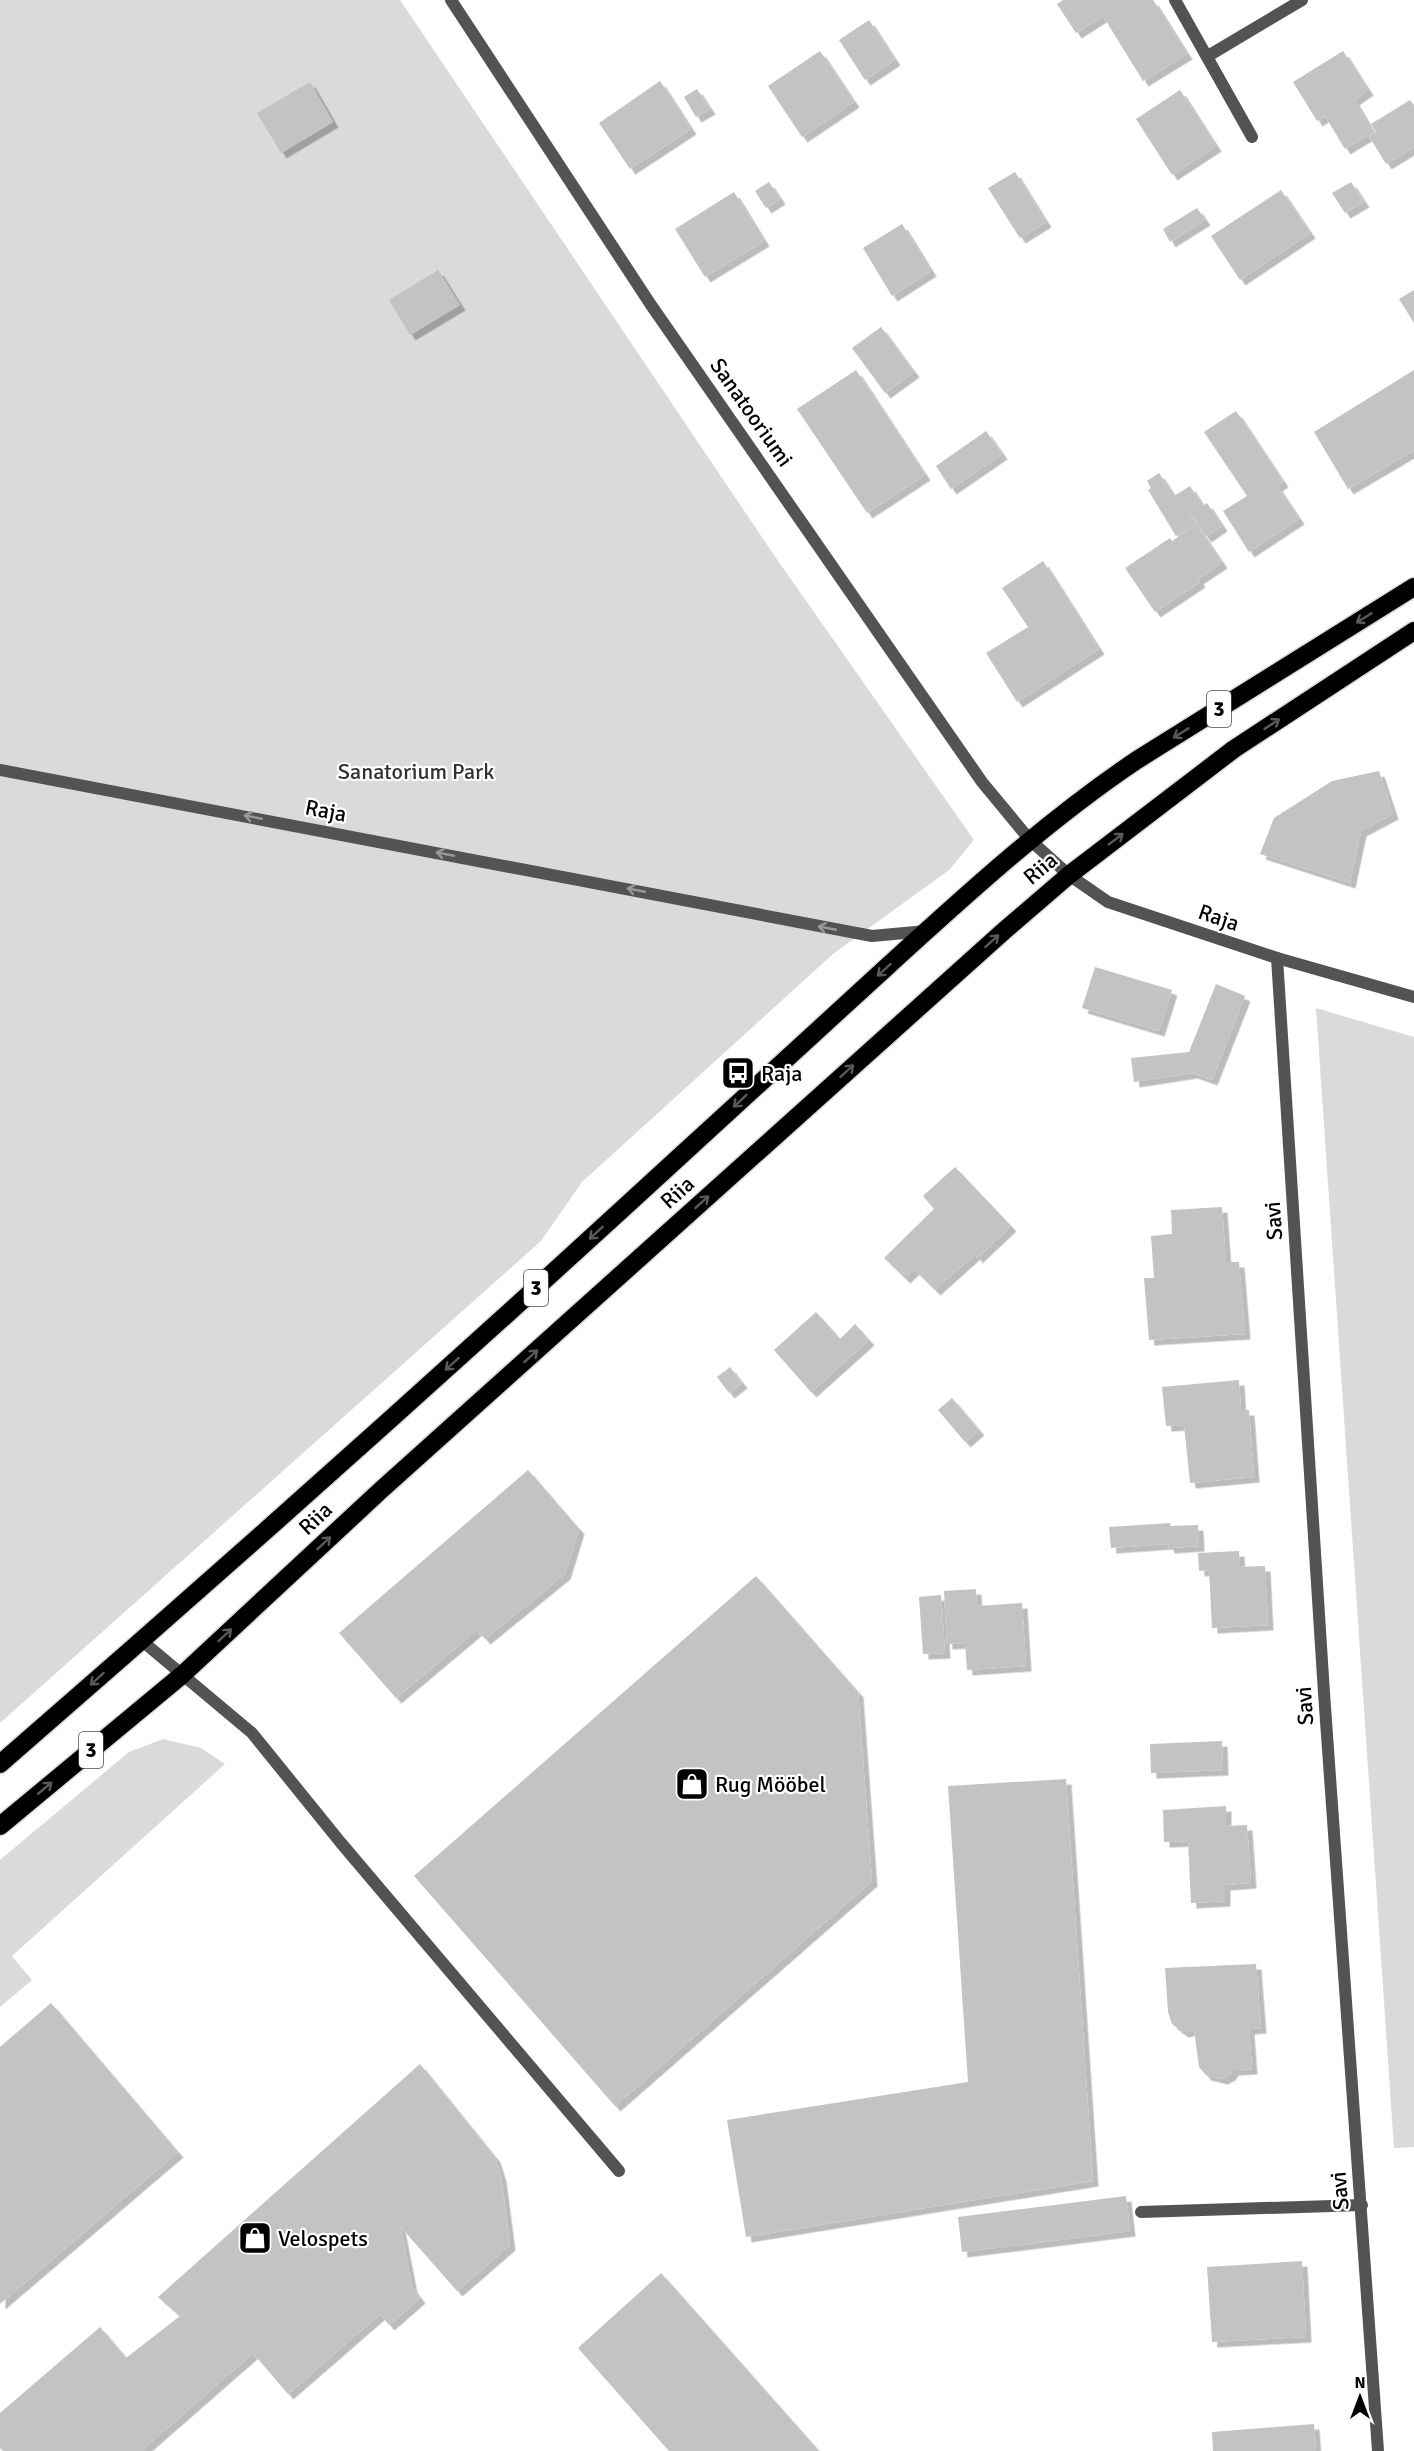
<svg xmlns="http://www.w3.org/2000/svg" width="1414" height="2451" font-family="Signika,sans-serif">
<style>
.green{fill:#dadada}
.building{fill:#c3c3c3;filter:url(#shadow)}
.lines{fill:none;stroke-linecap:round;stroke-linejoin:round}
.highway-casing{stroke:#dbdbdb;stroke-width:21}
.lane{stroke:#535353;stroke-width:12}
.street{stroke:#535353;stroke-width:12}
.highway{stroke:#000;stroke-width:18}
.oneway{stroke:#595959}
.oneway2{stroke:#989898}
.labels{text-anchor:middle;stroke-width:4.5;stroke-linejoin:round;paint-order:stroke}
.shield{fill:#fff;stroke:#4c4c4c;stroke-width:1.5}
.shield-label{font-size:21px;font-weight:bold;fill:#000}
.street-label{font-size:22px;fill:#000;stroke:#fff}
.park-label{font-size:22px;fill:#313131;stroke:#fff}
.poi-label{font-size:22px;fill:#000;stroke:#fff;text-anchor:start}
</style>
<defs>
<filter id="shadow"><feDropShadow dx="5.5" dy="5.5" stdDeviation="0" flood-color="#0004"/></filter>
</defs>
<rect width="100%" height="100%" fill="#fff"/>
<g class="green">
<polygon points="0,0 400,0 776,558 974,840 949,870 833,954 582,1182 541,1241 0,1723"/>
<polygon points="1316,1008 1414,1037 1414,2147 1394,2148"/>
<polygon points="163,1739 201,1748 225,1764 12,1956 32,1980 0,2007 0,1860 129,1752"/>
</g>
<g class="building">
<polygon points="1063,0 1153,0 1187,54 1143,81 1103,16 1076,33 1057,4"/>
<polygon points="869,20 895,60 865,80 839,40"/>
<polygon points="820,51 854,102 802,137 768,86"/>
<polygon points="1343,51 1368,90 1354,100 1373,132 1345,149 1325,116 1317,121 1293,82"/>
<polygon points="660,81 691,129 630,169 599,123"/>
<polygon points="310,82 333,122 281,153 257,113"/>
<polygon points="697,89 710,109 696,117 684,97"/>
<polygon points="1180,90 1216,146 1172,175 1136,119"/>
<polygon points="1410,100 1414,105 1414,147 1386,164 1369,136 1376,132 1371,124"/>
<polygon points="1015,172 1046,222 1020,238 988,188"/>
<polygon points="769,182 780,199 766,208 755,191"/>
<polygon points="1351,182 1364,202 1345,213 1332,193"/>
<polygon points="1281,190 1310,233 1240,280 1211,236"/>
<polygon points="734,192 764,241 705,277 675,229"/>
<polygon points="1197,208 1205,220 1170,242 1163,229"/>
<polygon points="902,224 931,271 892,296 863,248"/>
<polygon points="438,270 460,305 410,335 389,300"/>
<polygon points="1414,290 1414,323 1399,299"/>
<polygon points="881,327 914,372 885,393 852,348"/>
<polygon points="856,370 925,475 867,513 797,409"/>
<polygon points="1414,370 1414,450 1348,489 1314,432"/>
<polygon points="1236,411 1283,482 1277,486 1299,519 1249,552 1223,511 1247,496 1204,432"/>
<polygon points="986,431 1002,454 951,489 936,466"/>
<polygon points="1159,473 1174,496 1190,486 1203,506 1207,503 1222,526 1206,537 1197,524 1199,522 1197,523 1187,508 1196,524 1176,536 1148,490 1151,488 1147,481"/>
<polygon points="1196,524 1222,563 1198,579 1200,582 1155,612 1125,568 1170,538 1172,541"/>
<polygon points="1043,561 1099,649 1017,702 986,653 1028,627 1002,588"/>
<polygon points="1379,771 1393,814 1361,831 1350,883 1260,854 1274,818 1332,781"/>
<polygon points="1095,967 1172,990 1159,1031 1082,1008"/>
<polygon points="1216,984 1245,996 1212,1080 1192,1073 1134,1082 1131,1058 1189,1052"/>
<polygon points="955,1167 1011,1226 977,1258 975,1254 935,1290 914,1269 905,1278 884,1258 934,1209 923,1196"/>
<polygon points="1222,1207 1226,1262 1239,1262 1245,1334 1149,1340 1144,1278 1154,1278 1151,1236 1172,1234 1171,1210"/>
<polygon points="816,1312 840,1339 855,1324 869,1340 811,1392 774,1350"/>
<polygon points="730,1367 742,1383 729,1393 717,1377"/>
<polygon points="1239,1380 1241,1410 1249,1410 1254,1477 1190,1483 1184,1425 1166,1426 1162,1387"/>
<polygon points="952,1398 979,1430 965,1442 938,1410"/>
<polygon points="528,1470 579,1529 565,1574 485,1639 477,1630 396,1698 339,1633"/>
<polygon points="1170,1523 1171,1526 1198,1525 1199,1546 1169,1548 1168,1544 1111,1548 1109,1527"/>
<polygon points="1239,1551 1240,1567 1265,1566 1268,1625 1212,1628 1209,1570 1199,1571 1198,1553"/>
<polygon points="756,1576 858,1692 872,1881 615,2106 414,1876"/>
<polygon points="976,1589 977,1606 1022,1603 1026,1666 967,1670 965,1643 947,1644 944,1591"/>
<polygon points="941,1595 945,1653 923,1654 919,1597"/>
<polygon points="1222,1741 1223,1770 1151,1773 1150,1744"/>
<polygon points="1066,1779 1093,2181 746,2237 727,2120 968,2082 948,1786"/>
<polygon points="1226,1806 1226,1826 1247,1825 1251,1883 1225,1885 1225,1901 1191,1903 1188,1841 1164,1842 1163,1810"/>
<polygon points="1256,1964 1261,2028 1249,2029 1252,2069 1233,2070 1230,2075 1222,2079 1206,2075 1199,2067 1194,2030 1183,2032 1172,2024 1168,2012 1165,1968"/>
<polygon points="51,2003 178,2152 0,2304 0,2047"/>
<polygon points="420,2064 495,2157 501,2176 510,2245 457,2291 400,2226 412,2287 420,2298 389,2325 380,2314 288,2394 253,2353 141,2451 3,2451 0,2448 0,2413 100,2327 126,2358 180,2316 158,2297"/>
<polygon points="1126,2196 1130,2231 962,2252 958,2217"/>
<polygon points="1302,2261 1306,2337 1212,2342 1207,2267"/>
<polygon points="661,2273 819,2451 669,2451 578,2348"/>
<polygon points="1314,2424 1316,2451 1213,2451 1212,2432"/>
</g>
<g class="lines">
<g class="highway-casing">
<g id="highway">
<path d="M0,1764c228,-198 454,-400 677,-605 71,-65 142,-130 213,-195 79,-72 159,-145 247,-204l277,-173"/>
<polyline points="0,1826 182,1675 381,1490 1005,930 1069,875 1234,749 1414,631"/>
</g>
</g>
<g class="lane">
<polyline points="1175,0 1252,137"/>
<polyline points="1208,56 1302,0"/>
<polyline points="141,1640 252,1733 341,1843 619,2171"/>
<polyline points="1141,2212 1362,2205"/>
</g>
<g class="street">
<polyline points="451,0 651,305 982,782 1030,840 1069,875 1108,902 1277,958 1414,997"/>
<polyline points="0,770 872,936 926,931"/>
<polyline points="1277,958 1324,1693 1378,2451"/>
</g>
<use href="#highway" class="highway"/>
</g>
<defs><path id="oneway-shaft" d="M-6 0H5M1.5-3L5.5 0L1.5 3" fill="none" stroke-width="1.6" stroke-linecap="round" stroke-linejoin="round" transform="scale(1.5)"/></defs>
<g class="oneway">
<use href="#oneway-shaft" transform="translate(1364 618) rotate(148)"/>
<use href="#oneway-shaft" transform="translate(1272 724) rotate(-33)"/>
<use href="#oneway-shaft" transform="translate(1181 733) rotate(148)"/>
<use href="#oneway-shaft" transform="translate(1116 839) rotate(-37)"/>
<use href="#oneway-shaft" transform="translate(992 941) rotate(-42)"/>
<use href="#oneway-shaft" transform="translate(884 970) rotate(138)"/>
<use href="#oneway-shaft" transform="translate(847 1071) rotate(-42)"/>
<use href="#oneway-shaft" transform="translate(740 1101) rotate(137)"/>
<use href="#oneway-shaft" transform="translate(702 1202) rotate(-42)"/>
<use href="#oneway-shaft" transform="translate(596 1233) rotate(137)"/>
<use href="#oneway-shaft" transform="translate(531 1356) rotate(-42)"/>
<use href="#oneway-shaft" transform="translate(452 1364) rotate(138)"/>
<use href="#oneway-shaft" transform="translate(324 1543) rotate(-43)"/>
<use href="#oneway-shaft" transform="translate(225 1635) rotate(-43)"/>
<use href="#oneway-shaft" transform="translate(97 1679) rotate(138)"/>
<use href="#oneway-shaft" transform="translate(45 1788) rotate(-40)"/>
</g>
<g class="oneway2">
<use href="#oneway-shaft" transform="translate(253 817) rotate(-169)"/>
<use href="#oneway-shaft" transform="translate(445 854) rotate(-169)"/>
<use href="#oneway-shaft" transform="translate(636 890) rotate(-169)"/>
<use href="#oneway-shaft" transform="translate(827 928) rotate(-169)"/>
</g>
<defs>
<g id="bus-square" transform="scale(1.725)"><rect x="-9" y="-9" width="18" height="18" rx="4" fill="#000" stroke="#fff"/><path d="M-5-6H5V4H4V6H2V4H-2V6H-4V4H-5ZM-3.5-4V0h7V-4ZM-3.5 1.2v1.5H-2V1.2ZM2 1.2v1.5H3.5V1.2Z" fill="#fff"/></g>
<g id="shop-square" transform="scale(1.725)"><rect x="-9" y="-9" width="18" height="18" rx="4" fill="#000" stroke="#fff"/><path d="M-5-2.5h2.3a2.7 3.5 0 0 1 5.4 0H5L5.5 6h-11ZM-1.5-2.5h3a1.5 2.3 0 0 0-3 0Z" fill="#fff"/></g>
</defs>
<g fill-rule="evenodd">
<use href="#bus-square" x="738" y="1073"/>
<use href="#shop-square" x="692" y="1784"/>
<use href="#shop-square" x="255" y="2238"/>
</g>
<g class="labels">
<g class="shield">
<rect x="1207" y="691" width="24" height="36" rx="4.5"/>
<rect x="524" y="1270" width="24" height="36" rx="4.5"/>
<rect x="79" y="1732" width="24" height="36" rx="4.5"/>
</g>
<g class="shield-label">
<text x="1219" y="716">3</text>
<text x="536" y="1295">3</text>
<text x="91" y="1757">3</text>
</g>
<g class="street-label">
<text transform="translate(752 412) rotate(55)" y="8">Sanatooriumi</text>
<text transform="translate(326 810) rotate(11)" y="8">Raja</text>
<text transform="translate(1040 868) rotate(-40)" y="8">Riia</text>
<text transform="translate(1219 917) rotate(19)" y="8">Raja</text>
<text transform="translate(677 1192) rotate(-42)" y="8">Riia</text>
<text transform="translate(1273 1221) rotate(-94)" y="8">Savi</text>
<text transform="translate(315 1518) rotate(-43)" y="8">Riia</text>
<text transform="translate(1304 1706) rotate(-94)" y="8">Savi</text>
<text transform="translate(1339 2191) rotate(-95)" y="8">Savi</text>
</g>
<g class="park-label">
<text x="416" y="779">Sanatorium Park</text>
</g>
<g class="poi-label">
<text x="761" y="1081">Raja</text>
<text x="715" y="1792">Rug Mööbel</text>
<text x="278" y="2246">Velospets</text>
</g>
</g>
<g transform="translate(1360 2397)" stroke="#ffffff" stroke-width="4.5" paint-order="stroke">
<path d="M0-4.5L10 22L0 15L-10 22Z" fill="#000000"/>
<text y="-9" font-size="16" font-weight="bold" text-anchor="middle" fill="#000000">N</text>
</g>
</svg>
